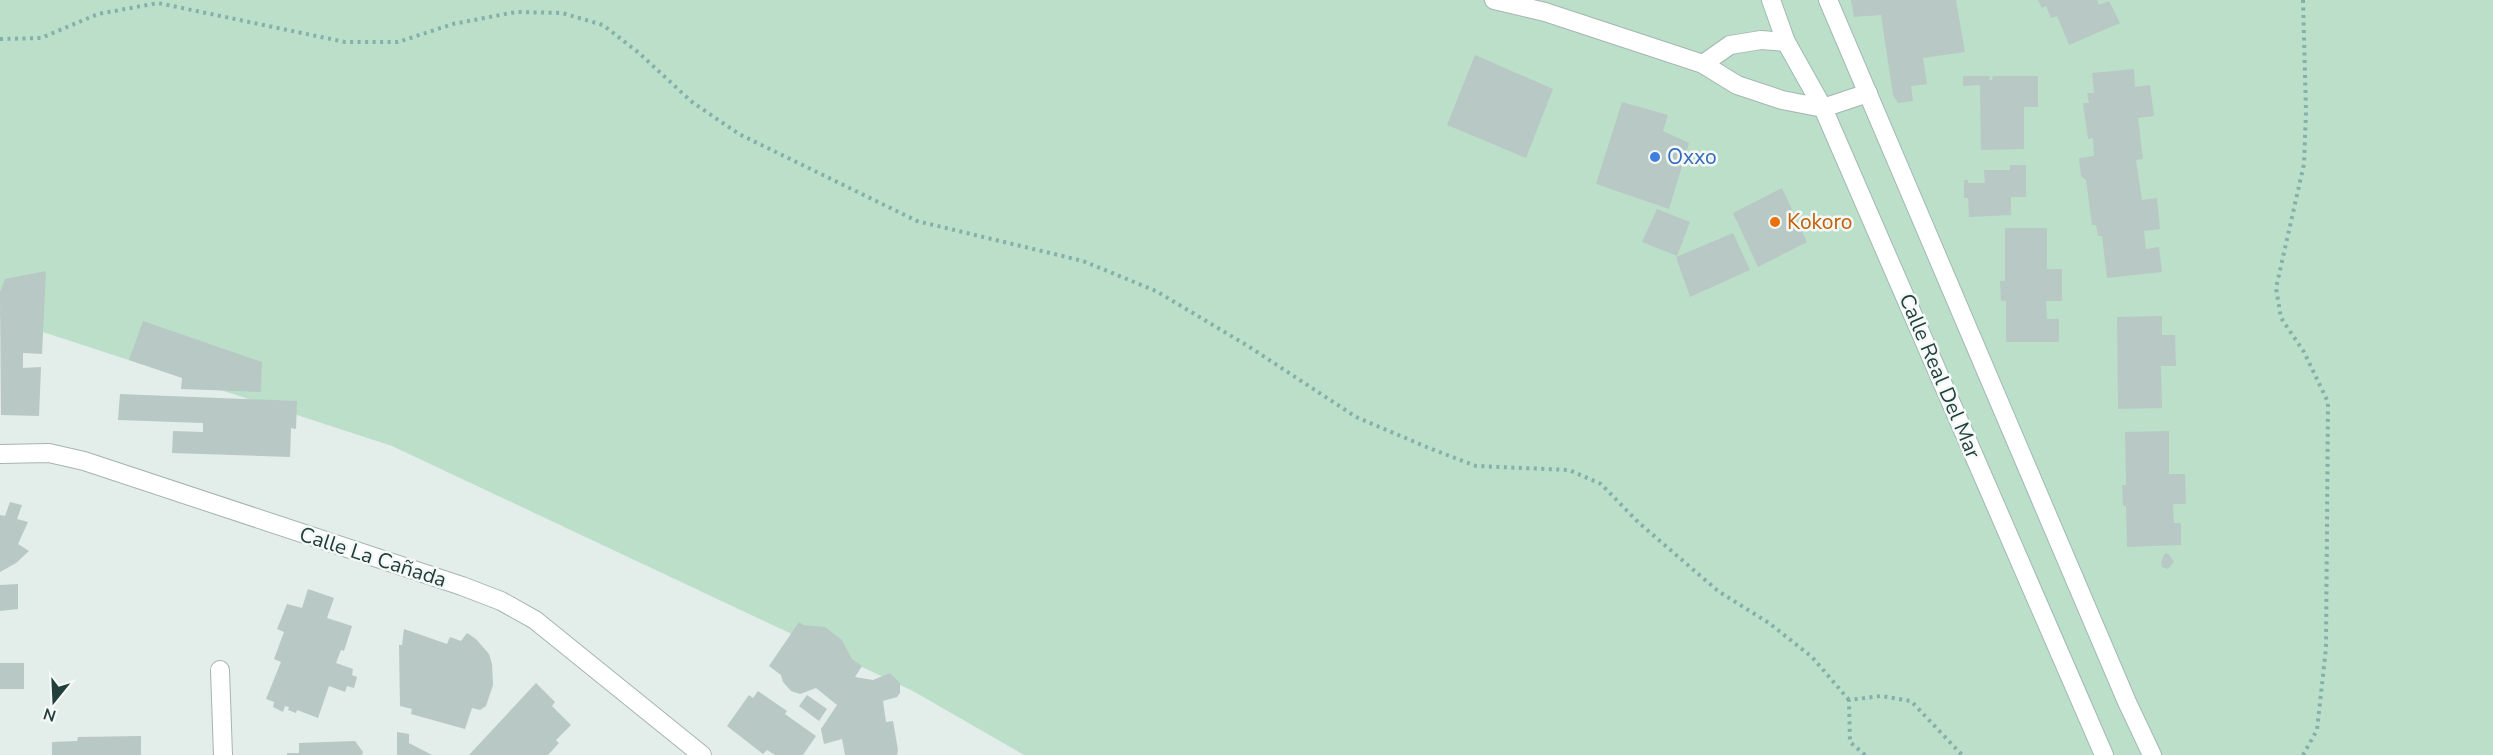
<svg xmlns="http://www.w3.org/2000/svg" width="2493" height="755" font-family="'Nunito Sans',sans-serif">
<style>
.green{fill:#bcdfca}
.building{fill:#b8c8c4}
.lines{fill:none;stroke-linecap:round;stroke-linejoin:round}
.lane-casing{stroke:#a5b5b2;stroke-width:20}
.street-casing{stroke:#a5b5b2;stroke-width:20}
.secondary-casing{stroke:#a1b9b4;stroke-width:20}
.path{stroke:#83b1aa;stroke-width:4;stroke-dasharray:3 4.5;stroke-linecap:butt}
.lane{stroke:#fff;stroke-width:18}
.street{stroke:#fff;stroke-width:18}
.secondary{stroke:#fff;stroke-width:18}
.shop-dot{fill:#3f7fe0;stroke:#f4f9f7;stroke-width:2}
.food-dot{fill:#e8710a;stroke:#f4f9f7;stroke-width:2}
.labels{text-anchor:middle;stroke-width:5;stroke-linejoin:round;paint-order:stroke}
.shop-label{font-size:21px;fill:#366cbe;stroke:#f4f9f7;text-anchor:start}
.food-label{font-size:21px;fill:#c56008;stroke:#f4f9f7;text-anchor:start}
.street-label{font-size:21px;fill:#223f3c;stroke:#f4f9f7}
</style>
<rect width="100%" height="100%" fill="#e3edea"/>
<polygon class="green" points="0,0 2493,0 2493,755 1024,755 913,691 392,446 0,318"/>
<g class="building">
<polygon points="1851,0 1956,0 1965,52 1923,58 1927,84 1911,86 1913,101 1898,103 1893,95 1881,15 1854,17"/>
<polygon points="2038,0 2097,0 2099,5 2109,1 2120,23 2069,45 2057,16 2051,18 2046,6 2042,8"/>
<polygon points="1475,55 1553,89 1526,158 1447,125"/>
<polygon points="2134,69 2135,87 2150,85 2154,116 2138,118 2143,159 2136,160 2142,200 2157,198 2160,229 2144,231 2146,249 2159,247 2162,272 2107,278 2102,236 2098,236 2096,225 2092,225 2086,180 2081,176 2079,158 2094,156 2093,138 2088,139 2083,103 2089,103 2087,93 2094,93 2092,73"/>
<polygon points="1963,76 1990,76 1989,80 1992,80 1993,76 2038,76 2038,107 2024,107 2024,149 1981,150 1980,85 1963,86"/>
<polygon points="1622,102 1668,115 1663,131 1689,143 1669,209 1596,184"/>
<polygon points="2010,165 2026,165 2026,197 2011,197 2011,215 1969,217 1968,198 1964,198 1964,180 1968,180 1968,183 1985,183 1984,170 2010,170"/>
<polygon points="1782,188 1807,242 1758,267 1733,213"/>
<polygon points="1657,209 1690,222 1677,256 1642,242"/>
<polygon points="2005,228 2047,228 2047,269 2062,269 2062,301 2046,301 2047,319 2059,319 2059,342 2006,342 2006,301 2001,301 2000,281 2005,281"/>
<polygon points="1733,233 1750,270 1690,297 1676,257"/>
<polygon points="46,271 42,354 23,353 23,368 41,367 39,416 1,415 0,292 5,279"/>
<polygon points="2162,316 2162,335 2175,335 2176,366 2161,366 2162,408 2118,409 2117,317"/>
<polygon points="143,321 262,362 261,392 181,389 182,378 129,360"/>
<polygon points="120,394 297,401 296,429 291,428 290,457 172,453 173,431 203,432 203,423 118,420"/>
<polygon points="2169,431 2169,474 2185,474 2186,504 2173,504 2174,523 2181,523 2181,545 2127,547 2126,506 2123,506 2122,485 2126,485 2125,432"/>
<polygon points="10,502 22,505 17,519 28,522 18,544 29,551 16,563 0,572 0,515 5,516"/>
<polygon points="2165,553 2169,554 2174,562 2168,569 2162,567 2161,562"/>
<polygon points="18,584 18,609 0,611 0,585"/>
<polygon points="308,589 334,598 327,618 352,626 344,651 341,650 336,663 353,669 352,675 357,677 354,688 347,686 345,692 329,686 318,718 297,710 296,713 288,710 289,707 285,706 283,712 273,707 274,702 266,699 281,662 274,659 284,632 277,629 287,604 302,608"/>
<polygon points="799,622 803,625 825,627 842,640 852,659 862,666 855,677 873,680 890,673 900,683 900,693 897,697 883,701 886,722 893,721 898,750 897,755 845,755 842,739 824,744 821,729 837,705 816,688 800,694 791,691 783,682 781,675 769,666"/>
<polygon points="404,629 447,644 450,637 461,641 467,633 476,639 489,654 492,664 493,685 486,706 480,710 472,708 465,729 411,714 412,709 400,706 399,645 402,645"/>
<rect x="0" y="663" width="24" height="26"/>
<polygon points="536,683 555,702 552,706 571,725 556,740 559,743 548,755 469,755"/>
<polygon points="758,691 787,711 785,714 816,736 803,755 775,755 767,750 763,754 727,726 749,695 753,698"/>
<polygon points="807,695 827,709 819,721 799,706"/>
<polygon points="397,732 409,734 409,743 432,755 397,755"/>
<polygon points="141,736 141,755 52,755 52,742 77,741 78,737"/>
<polygon points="355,741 363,752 362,755 287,755 287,753 299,753 299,743"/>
</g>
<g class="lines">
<g class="lane-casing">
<g id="lane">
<polyline points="1494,0 1545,12 1703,64 1737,85 1782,100 1823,108 1868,93"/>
<polyline points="1703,64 1730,45 1761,40 1786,42"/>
</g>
</g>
<g class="street-casing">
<g id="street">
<polyline points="0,454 49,453 84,461 462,586 501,601 535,620 702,755"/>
<polyline points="220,670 223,755"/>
</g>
</g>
<g class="secondary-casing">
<g id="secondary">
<polyline points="1771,0 1786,42 1823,108 2104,755"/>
<polyline points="1828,0 2127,702 2152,755"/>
</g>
</g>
<g class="path">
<polyline points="2303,0 2306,112 2304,164 2276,288 2281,318 2304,352 2328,402 2326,648 2317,730 2303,755"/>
<polyline points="0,39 41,38 98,14 158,3 345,42 398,42 453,24 516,12 562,13 603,25 639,53 692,102 739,134 917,221 1083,261 1156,291 1248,346 1356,417 1429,448 1476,466 1569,470 1601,484 1638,522 1718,591 1769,623 1812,657 1849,700"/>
<polyline points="1865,755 1850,742 1849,700 1881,696 1911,701 1962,755"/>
</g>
<use href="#lane" class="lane"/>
<use href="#street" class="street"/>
<use href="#secondary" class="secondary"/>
</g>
<circle class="shop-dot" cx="1655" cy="157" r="6"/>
<circle class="food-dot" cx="1775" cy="222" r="6"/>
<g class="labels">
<g class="shop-label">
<text x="1667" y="164">Oxxo</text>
</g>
<g class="food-label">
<text x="1787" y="229">Kokoro</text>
</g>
<g class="street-label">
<text transform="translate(1940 376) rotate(67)" y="7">Calle Real Del Mar</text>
<text transform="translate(373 557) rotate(18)" y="7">Calle La Cañada</text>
</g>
</g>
<g transform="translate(54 701) rotate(198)" stroke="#f4f9f7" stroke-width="4.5" paint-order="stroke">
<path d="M0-4.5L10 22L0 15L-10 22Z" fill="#223f3c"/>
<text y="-9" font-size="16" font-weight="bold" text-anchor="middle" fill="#223f3c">N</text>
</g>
</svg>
